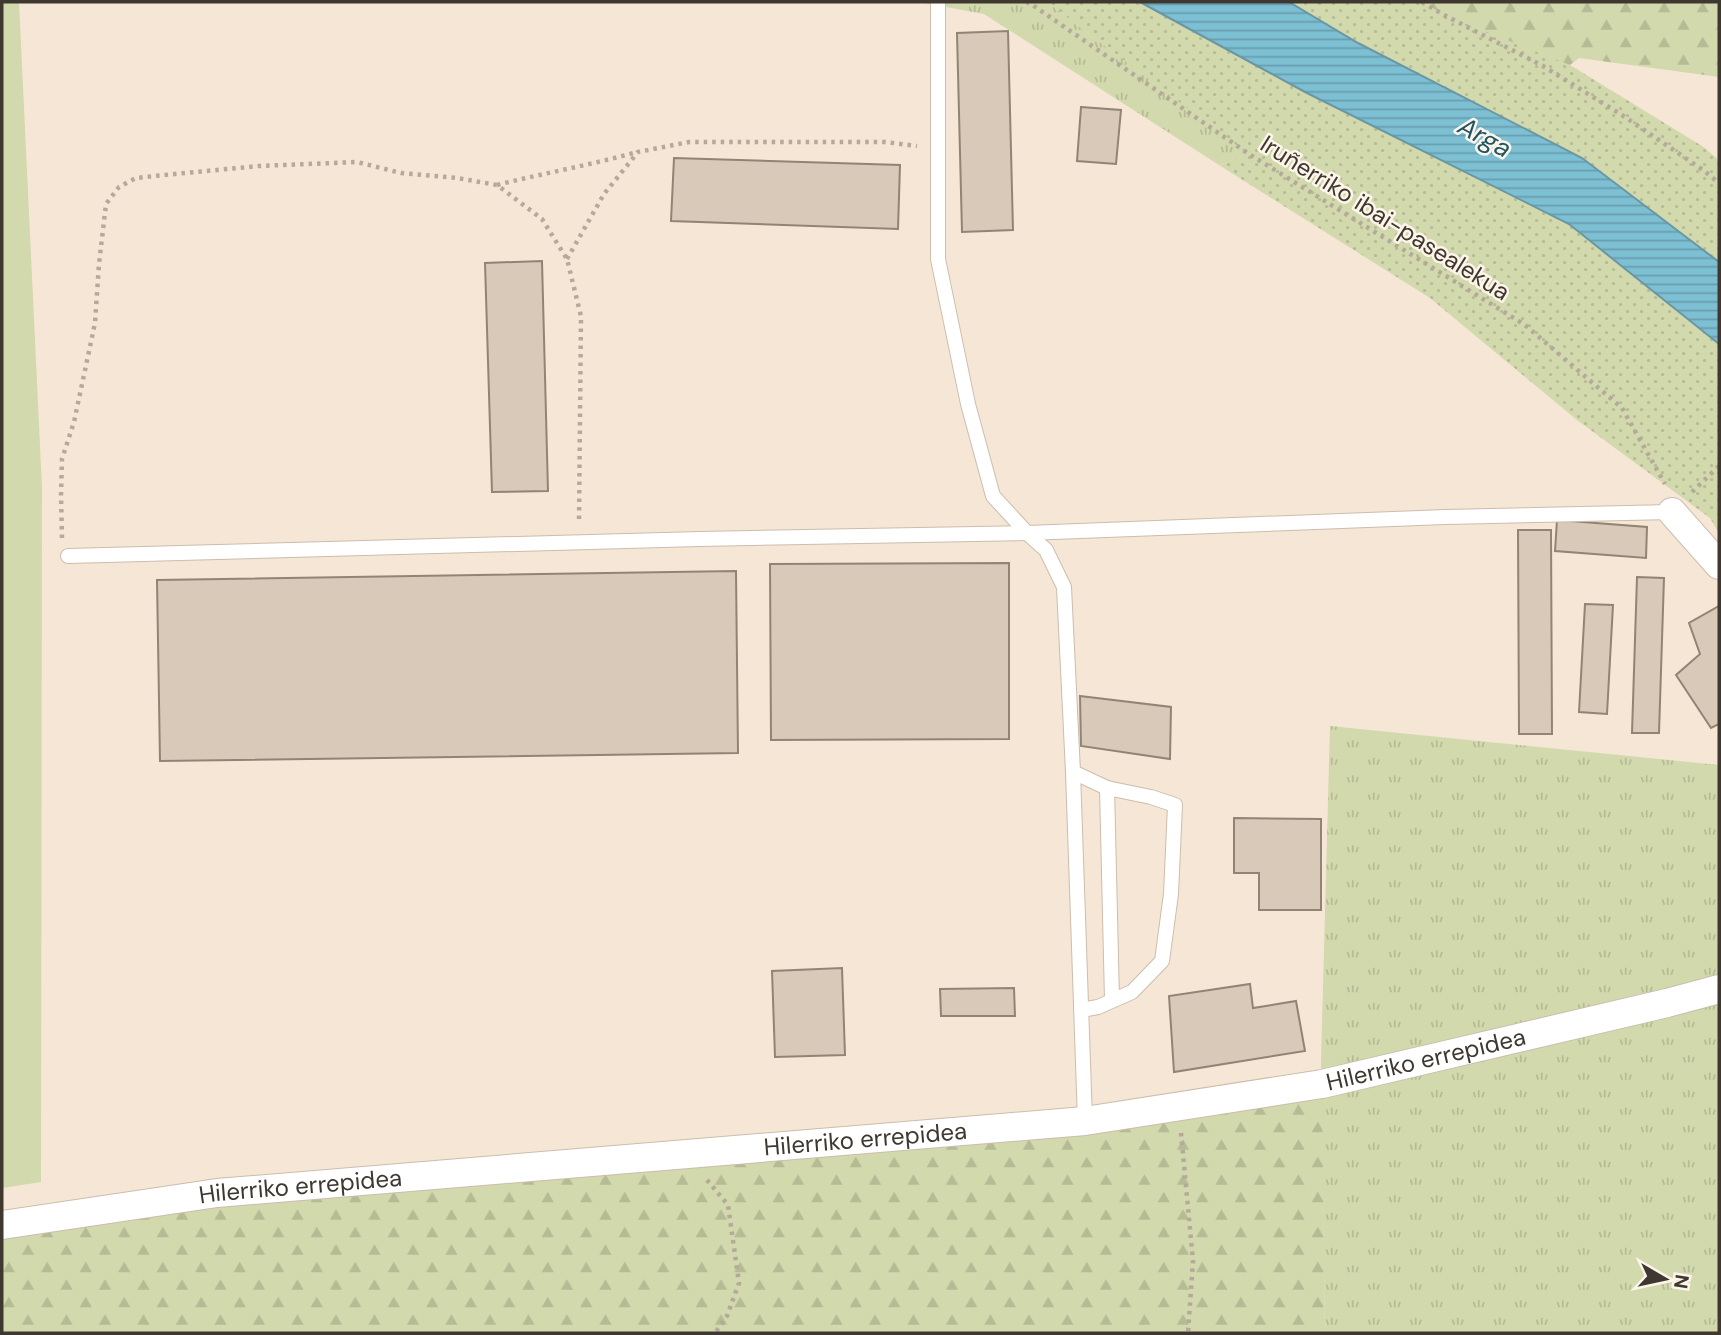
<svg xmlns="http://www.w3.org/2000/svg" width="1721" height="1335" font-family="'DM Sans',sans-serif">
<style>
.grass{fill:url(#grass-tufts)}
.forest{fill:url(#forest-firs)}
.park{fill:url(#park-dots)}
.garden{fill:#d2d9ac}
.water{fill:url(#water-rules);stroke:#6a97a3;stroke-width:2}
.building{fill:#d8c9b8;stroke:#928475;stroke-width:2}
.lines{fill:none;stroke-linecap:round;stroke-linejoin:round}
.lane-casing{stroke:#ccbdad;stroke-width:16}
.street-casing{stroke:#ccbdad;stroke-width:30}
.path{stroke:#b5a99b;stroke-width:4.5;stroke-dasharray:3.5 5;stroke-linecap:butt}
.lane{stroke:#fff;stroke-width:14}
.street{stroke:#fff;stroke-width:28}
.labels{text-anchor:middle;stroke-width:5;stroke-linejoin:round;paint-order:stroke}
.street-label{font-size:24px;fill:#3e3831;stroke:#fef5ea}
.water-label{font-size:26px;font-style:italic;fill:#1f5666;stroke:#fef5ea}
</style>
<defs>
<pattern id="grass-tufts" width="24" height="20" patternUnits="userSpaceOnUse" patternTransform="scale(1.75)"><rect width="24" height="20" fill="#d2d9ac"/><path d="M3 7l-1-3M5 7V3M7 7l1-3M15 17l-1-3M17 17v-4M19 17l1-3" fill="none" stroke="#b5bb94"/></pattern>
<pattern id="forest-firs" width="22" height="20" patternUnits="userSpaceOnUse" patternTransform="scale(1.75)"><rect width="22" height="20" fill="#d2d9ac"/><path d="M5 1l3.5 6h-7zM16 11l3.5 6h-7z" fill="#b5bb94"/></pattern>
<pattern id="park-dots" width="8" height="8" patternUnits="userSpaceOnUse" patternTransform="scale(1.75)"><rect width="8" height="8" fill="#d2d9ac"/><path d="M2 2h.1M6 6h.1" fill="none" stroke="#b5bb94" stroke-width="1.8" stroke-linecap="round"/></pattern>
<pattern id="water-rules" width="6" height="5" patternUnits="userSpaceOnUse" patternTransform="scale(1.75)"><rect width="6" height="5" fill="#7dc0d4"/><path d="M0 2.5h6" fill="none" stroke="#689dad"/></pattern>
</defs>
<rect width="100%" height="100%" fill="#f6e6d5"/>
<g class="grass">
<polygon points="919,2 1047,2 1249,154 1219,165 984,14"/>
<polygon points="1330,726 1719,765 1719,1333 1325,1333 1321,1062"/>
</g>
<g class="forest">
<polygon points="1422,2 1719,2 1719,77 1579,58 1570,65 1543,66 1444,15"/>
<polygon points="1322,1084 1325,1333 2,1333 2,1225"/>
</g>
<g class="park">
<polygon points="1047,2 1140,2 1305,92 1569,224 1719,344 1719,533 1710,518 1577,420 1430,298 1219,165 1248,154"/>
<polygon points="1289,2 1422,2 1444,15 1570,65 1702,146 1719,160 1719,262 1582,158 1358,43"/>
</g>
<polygon class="garden" points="2,2 19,2 42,488 41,1182 2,1188"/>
<polygon class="water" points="1140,2 1289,2 1358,43 1582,158 1719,262 1719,344 1569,224 1305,92"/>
<g class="building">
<polygon points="1008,31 1013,230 962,232 957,33"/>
<polygon points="1081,107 1121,110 1116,164 1077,161"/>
<polygon points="674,158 900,165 898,229 671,221"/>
<polygon points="542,261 548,491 492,492 485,263"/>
<polygon points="1557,520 1647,527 1646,558 1555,551"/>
<polygon points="1518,530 1551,530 1552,734 1519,734"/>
<polygon points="1009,563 1009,739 771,740 770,564"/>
<polygon points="736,571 738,753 160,761 157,580"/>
<polygon points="1637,577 1664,578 1659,733 1632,733"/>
<polygon points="1585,604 1613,605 1607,714 1579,712"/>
<polygon points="1719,606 1719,724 1711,728 1676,675 1700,654 1689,623"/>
<polygon points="1080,696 1171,707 1170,759 1081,746"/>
<polygon points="1234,818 1321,819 1321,910 1259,910 1259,873 1234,873"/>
<polygon points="842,968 845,1055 775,1057 772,971"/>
<polygon points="1250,984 1253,1008 1296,1001 1305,1051 1174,1072 1169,996"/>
<polygon points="1014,988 1015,1016 941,1016 940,989"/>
</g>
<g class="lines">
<g class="lane-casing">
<g id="lane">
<polyline points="938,2 938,259 968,404 993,496 1027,533 1046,550 1064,587 1073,772 1085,1121"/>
<polyline points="68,556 700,539 1027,533 1445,517 1672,512"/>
<polyline points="1073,772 1107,788 1151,797 1175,805 1171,894 1162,961 1132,992 1098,1007 1081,1010"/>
<polyline points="1107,788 1112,1000"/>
</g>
</g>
<g class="street-casing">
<g id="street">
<polyline points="1672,512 1719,565"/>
<path id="s1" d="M2,1225l215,-32 868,-72 237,-37 345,-81 52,-14"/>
</g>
</g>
<g class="path">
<polyline points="1026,2 1031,4 1249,154 1525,325 1622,408 1665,484"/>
<polyline points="1422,2 1444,15 1543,66 1625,117 1703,170 1719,183"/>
<path d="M497,185c47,-12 94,-20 140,-33"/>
<polyline points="567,259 604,194 638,152 689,142 885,142 917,146"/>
<polyline points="1692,492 1719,466"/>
<polyline points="62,538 61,495 62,459 74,422 95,323 99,264 106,204 119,187 136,178 164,175 259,166 357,162 401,173 457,178 497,185 542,219 567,259 581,316 579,521"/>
<polyline points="1181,1133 1193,1261 1188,1333"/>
<polyline points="707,1180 728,1205 739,1283 727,1316 715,1333"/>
</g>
<use href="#lane" class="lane"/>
<use href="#street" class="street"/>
</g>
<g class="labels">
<g class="street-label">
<text transform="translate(1385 218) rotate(32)" y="8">Iruñerriko ibai-pasealekua</text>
<text dy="8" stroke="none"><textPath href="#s1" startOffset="1435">Hilerriko errepidea</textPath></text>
<text dy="8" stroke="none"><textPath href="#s1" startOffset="868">Hilerriko errepidea</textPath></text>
<text dy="8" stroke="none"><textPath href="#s1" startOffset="301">Hilerriko errepidea</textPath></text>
</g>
<g class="water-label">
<text transform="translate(1485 137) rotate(29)" y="9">Arga</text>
</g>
</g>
<rect width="1721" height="1335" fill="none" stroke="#3e3831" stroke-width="7"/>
<g transform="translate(1665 1279) rotate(99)" stroke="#fef5ea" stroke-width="5" paint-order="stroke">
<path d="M0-5L12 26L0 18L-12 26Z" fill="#3e3831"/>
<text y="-10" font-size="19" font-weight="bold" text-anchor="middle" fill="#3e3831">N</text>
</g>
</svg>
